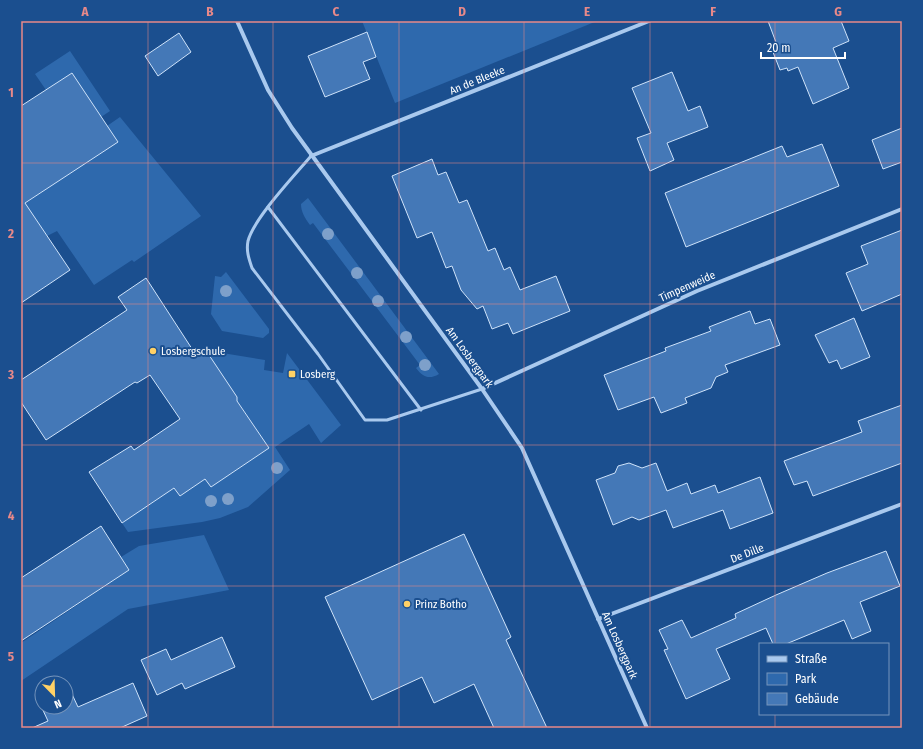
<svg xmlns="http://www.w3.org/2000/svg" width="923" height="749" font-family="'Fira Sans Condensed',sans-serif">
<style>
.green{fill:#2e69ad}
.building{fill:#4478b7;stroke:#cfe3fa}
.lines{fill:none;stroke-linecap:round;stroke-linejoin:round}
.lane{stroke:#a9c9ee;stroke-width:3}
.street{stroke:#a9c9ee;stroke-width:4}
.tree{fill:#7ea0ca}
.grid{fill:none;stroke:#e88989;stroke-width:1;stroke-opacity:0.55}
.poi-dot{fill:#ffd166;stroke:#1b4f8f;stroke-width:1.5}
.labels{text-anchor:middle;stroke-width:4;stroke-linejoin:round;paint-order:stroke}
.street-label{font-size:11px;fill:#fff;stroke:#1b4f8f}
.poi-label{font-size:11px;fill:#fff;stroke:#1b4f8f;text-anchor:start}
.neatline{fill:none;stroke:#e88989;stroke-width:1.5}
.grid-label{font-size:13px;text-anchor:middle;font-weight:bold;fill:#e88989}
</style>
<rect width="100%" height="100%" fill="#1b4f8f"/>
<g class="green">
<polygon points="362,21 597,21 395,103"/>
<polygon points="70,51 110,111 101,117 72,73 46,90 35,74"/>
<polygon points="120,117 201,216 134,262 132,260 94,285 57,231 47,236 35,218 21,228 21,206 117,142 107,126"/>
<path d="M308,198l131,176c-10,6 -16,3 -23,-6l4,-3 -107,-142 -3,2c-5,-7 -9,-13 -9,-21z"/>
<polygon points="226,272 269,329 269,333 263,338 222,331 211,314 215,276 221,277"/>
<path d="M204,350l61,10 -1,10 19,3 4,-20 54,72 -20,18 -12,-19 -34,23 15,23 -42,37 -28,11 -18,4 -74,10 -6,-9 52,-35 6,8 25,-17 6,8 58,-39 -49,-73c0,-7 -5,-8 -9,-13l1,-4z"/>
<polygon points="204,535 229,590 128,609 21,681 21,643 129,570 121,557 139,546"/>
</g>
<g class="building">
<polygon points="768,21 841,21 849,41 833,48 849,88 813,104 798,67 788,71 787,68 780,70 771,47 777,45"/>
<polygon points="367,32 376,57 363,62 370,79 325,97 308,56"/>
<polygon points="179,33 191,52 158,76 145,56"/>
<polygon points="672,72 688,111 700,106 708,127 667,143 674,160 650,171 637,138 651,133 632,88"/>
<polygon points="72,73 118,142 25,203 70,270 21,303 21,106"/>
<polygon points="902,128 902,162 883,169 872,140"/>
<polygon points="822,144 839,186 686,247 665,193 782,146 787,157"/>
<polygon points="432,159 438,175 446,172 459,203 467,200 488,251 495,248 504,270 510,267 520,290 556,276 570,311 513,334 508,323 492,329 483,306 477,309 461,290 452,266 446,268 432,232 417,238 392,176"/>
<polygon points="902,230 902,294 862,311 846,273 868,264 861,246"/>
<polygon points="146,278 196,355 205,349 237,397 237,401 269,448 211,487 205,479 180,496 174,488 122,523 89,472 131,446 134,450 180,419 150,375 137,383 135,382 46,440 21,402 21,380 127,310 118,297"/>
<polygon points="750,311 755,324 770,319 780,345 725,365 728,372 716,377 711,388 685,398 687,403 661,413 654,397 618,410 604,375 666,351 665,348 711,331 709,327"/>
<polygon points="854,318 870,357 841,369 837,360 829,363 815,335"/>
<polygon points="902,405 902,463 813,496 807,481 794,485 784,461 862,432 858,421"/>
<polygon points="629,463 642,468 656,463 667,491 687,483 691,494 715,485 718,493 760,477 773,513 730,529 723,510 673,528 666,510 639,520 632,517 613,525 596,480 615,473 618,466"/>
<polygon points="101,526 129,570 21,641 21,578"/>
<polygon points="464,534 511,637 506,640 547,728 494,728 474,684 434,703 422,677 372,700 325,597"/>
<polygon points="886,551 900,586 860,602 871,631 852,639 844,620 786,644 773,644 766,628 716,649 730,679 686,699 664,650 668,649 659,630 682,620 691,638 736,618 735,614 776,595 827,573"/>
<polygon points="222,637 235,667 185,689 182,683 157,695 141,660 166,649 171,660"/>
<polygon points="133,683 147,716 120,728 32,728 48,721 41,706 42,705 42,707 66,707 66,695 71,692 78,707"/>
</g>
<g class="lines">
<g class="lane">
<path d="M311,156c-16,19 -57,62 -63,85 -2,10 1,18 4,27l66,86 47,66h22l95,-31"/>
<polyline points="268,207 421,410"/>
</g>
<g class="street">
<polyline points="237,21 268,90 292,128 482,389 522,448 647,728"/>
<polyline points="311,156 649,21"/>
<polyline points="482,389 697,291 902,209"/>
<polyline points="598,619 902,504"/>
</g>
</g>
<g class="tree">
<circle cx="328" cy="234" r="6"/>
<circle cx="357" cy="273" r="6"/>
<circle cx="226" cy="291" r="6"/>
<circle cx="378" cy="301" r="6"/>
<circle cx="406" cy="337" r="6"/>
<circle cx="425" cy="365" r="6"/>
<circle cx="277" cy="468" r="6"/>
<circle cx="228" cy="499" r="6"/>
<circle cx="211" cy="501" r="6"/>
</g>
<path class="grid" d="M148,21v707M273,21v707M399,21v707M524,21v707M650,21v707M775,21v623M21,163h881M21,304h881M21,445h881M21,586h881M775,714v14"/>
<g class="poi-dot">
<circle cx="153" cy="351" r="4"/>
<rect x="288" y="370" width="8" height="8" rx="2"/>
<circle cx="407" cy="604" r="4"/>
</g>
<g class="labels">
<g class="street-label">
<text transform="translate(477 80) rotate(-22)" y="4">An de Bleeke</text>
<text transform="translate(687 286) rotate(-24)" y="4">Timpenweide</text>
<text transform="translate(470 357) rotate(54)" y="4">Am Losbergpark</text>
<text transform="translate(747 553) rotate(-21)" y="4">De Dille</text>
<text transform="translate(620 645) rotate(66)" y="4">Am Losbergpark</text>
</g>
<g class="poi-label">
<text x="161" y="355">Losbergschule</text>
<text x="300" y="378">Losberg</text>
<text x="415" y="608">Prinz Botho</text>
</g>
</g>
<rect width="923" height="749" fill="none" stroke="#1b4f8f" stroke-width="44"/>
<rect x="759" y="643" width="130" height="72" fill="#1b4f8f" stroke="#7695bc"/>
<rect x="767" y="656" width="20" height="6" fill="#a9c9ee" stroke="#7695bc"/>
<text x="795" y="663" font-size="12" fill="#ffffff">Straße</text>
<rect x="767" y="673" width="20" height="12" fill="#2e69ad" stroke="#7695bc"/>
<text x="795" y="683" font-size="12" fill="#ffffff">Park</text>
<rect x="767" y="693" width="20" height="12" fill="#4478b7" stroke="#7695bc"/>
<text x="795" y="703" font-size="12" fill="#ffffff">Gebäude</text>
<g transform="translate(54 695) rotate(157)"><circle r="19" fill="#1b4f8f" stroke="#7695bc"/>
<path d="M0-3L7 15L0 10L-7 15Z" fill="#ffd166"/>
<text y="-6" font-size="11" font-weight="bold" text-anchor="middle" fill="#ffffff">N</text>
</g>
<path d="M761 52v6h84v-6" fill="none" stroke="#ffffff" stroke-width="2"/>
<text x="767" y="52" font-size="12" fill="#ffffff" stroke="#1b4f8f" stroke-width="3" paint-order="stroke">20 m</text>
<rect x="22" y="22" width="879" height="705" class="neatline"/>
<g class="grid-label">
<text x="85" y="16">A</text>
<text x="210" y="16">B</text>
<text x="336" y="16">C</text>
<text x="462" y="16">D</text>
<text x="587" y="16">E</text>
<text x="713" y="16">F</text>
<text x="838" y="16">G</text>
<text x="11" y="97">1</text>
<text x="11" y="238">2</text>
<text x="11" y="379">3</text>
<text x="11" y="520">4</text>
<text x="11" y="661">5</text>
</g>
</svg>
